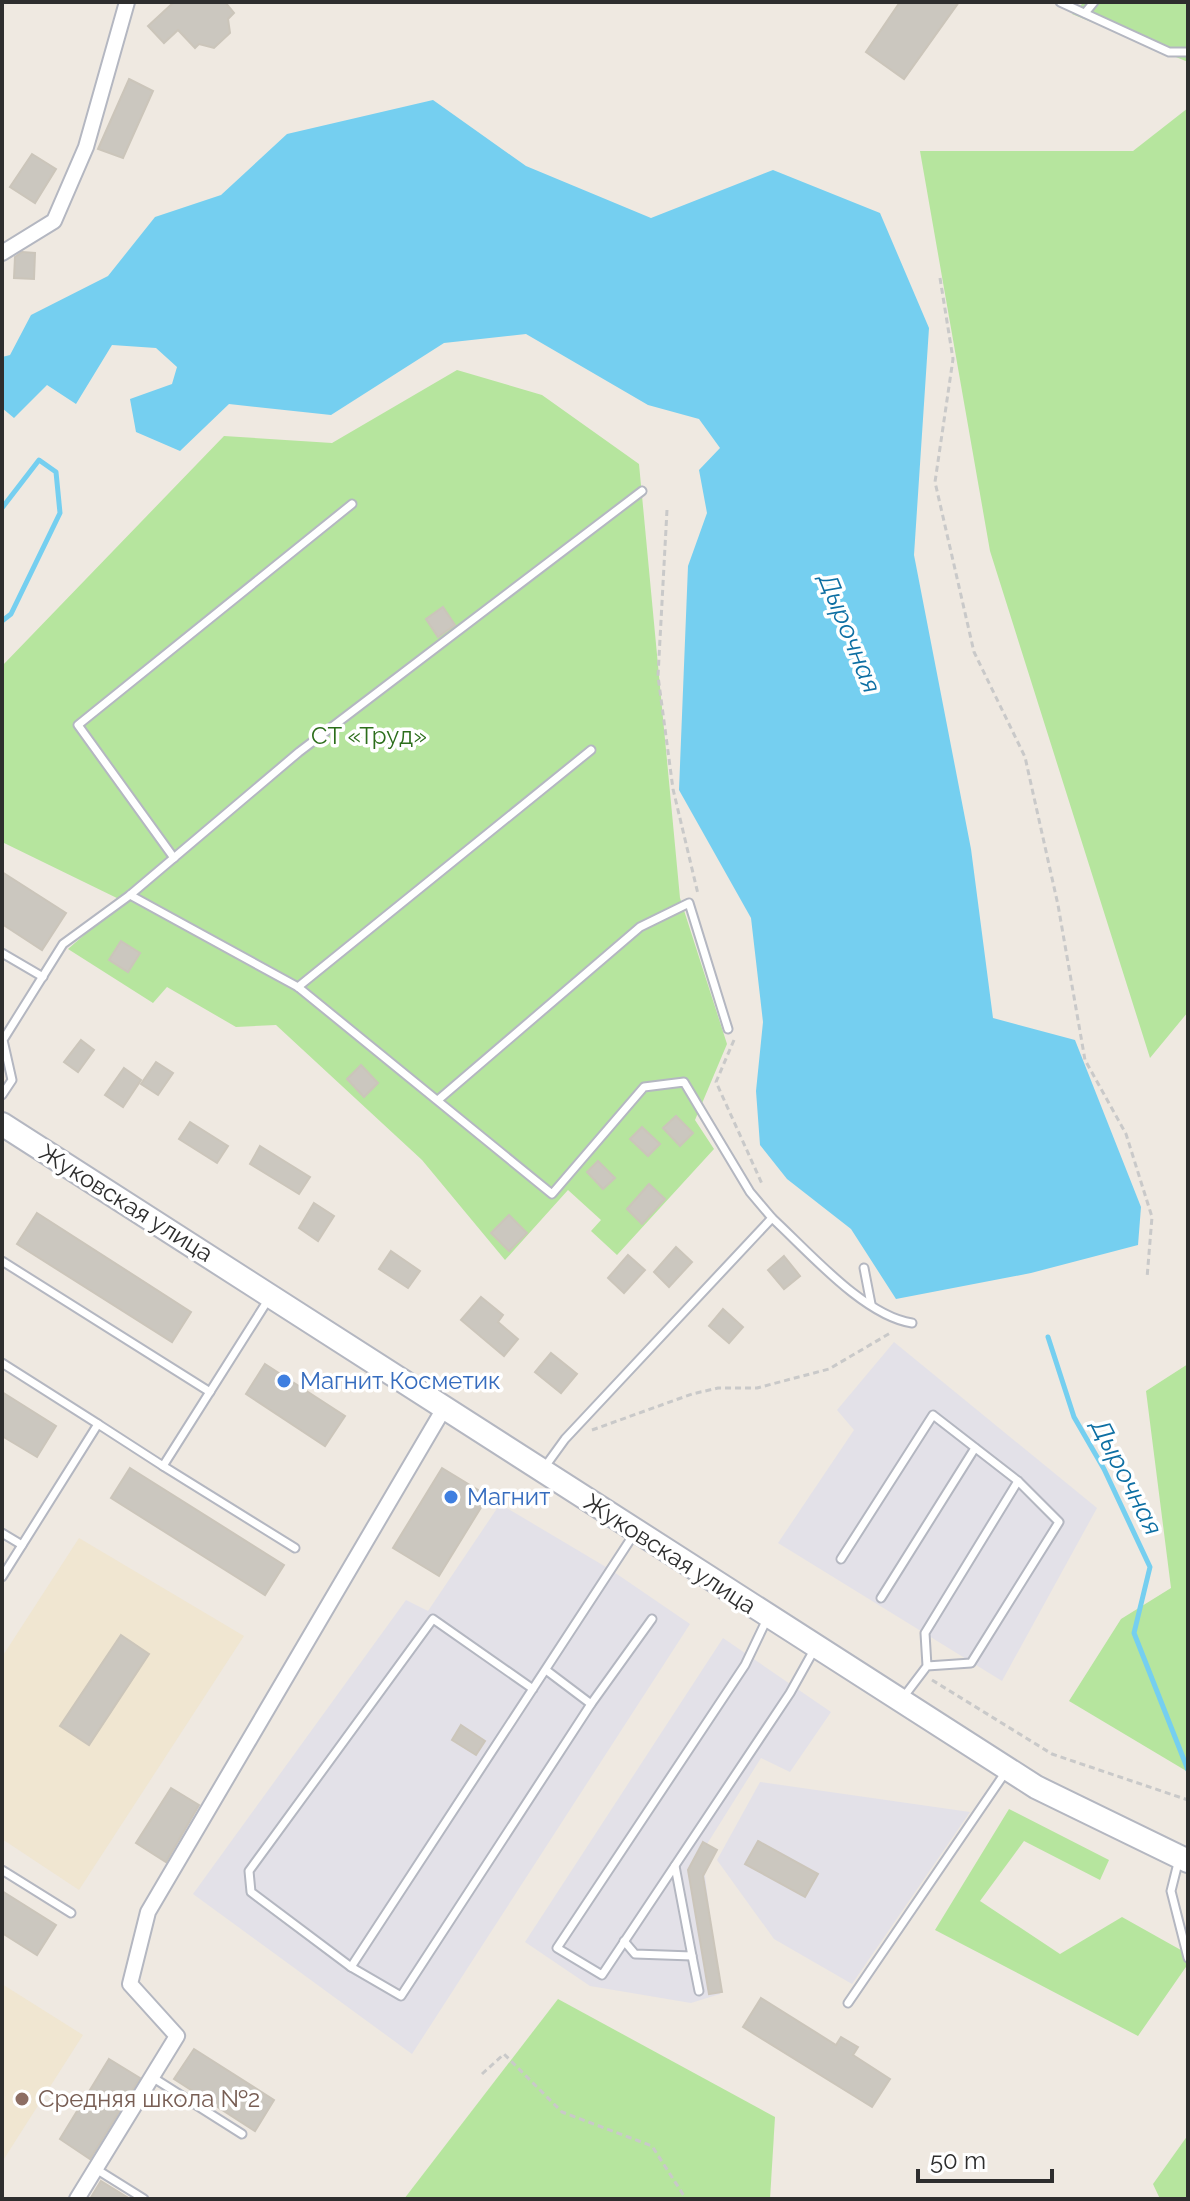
<svg xmlns="http://www.w3.org/2000/svg" width="1190" height="2201" font-family="Raleway,sans-serif">
<style>
.industrial{fill:#e3e1e8}
.education{fill:#f0e6d1}
.green{fill:#b6e59e}
.water{fill:#75cff0}
.lines{fill:none;stroke-linecap:round;stroke-linejoin:round}
.stream{stroke:#75cff0;stroke-width:5}
.building{fill:#cbc7bf;stroke:#cbc5ba;stroke-width:2}
.lane-casing{stroke:#b4b7c1;stroke-width:11}
.street-casing{stroke:#b4b7c1;stroke-width:18}
.secondary-casing{stroke:#b4b7c1;stroke-width:26}
.path{stroke:#c9c9c9;stroke-width:3;stroke-dasharray:6 4;stroke-linecap:butt}
.lane{stroke:#fff;stroke-width:7}
.street{stroke:#fff;stroke-width:14}
.secondary{stroke:#fff;stroke-width:22}
.shop-dot{fill:#3f7fe0;stroke:#fff;stroke-width:3}
.education-dot{fill:#8d6e63;stroke:#fff;stroke-width:3}
.labels{text-anchor:middle;stroke-width:7;stroke-linejoin:round;paint-order:stroke}
.park-label{font-size:24px;fill:#2c6e1b;stroke:#fff}
.street-label{font-size:24px;fill:#2e2e2e;stroke:#fff}
.shop-label{font-size:24px;fill:#366cbe;stroke:#fff;text-anchor:start}
.education-label{font-size:24px;fill:#785e54;stroke:#fff;text-anchor:start}
.water-label{font-size:26px;font-style:italic;fill:#0d6fa3;stroke:#fff}
</style>
<rect width="100%" height="100%" fill="#efe9e1"/>
<g class="industrial">
<polygon points="894,1342 1097,1508 1002,1681 778,1543 854,1430 837,1410"/>
<polygon points="500,1504 611,1570 690,1624 412,2054 193,1894 406,1600 428,1611"/>
<polygon points="723,1638 831,1712 790,1772 761,1758 702,1852 720,1994 691,2003 590,1986 525,1942"/>
<polygon points="760,1782 970,1812 852,1984 774,1939 717,1860"/>
</g>
<g class="education">
<polygon points="79,1538 244,1636 79,1890 2,1839 2,1657"/>
<polygon points="2,1984 83,2035 2,2162"/>
</g>
<g class="green">
<polygon points="1084,2 1188,2 1188,62 1072,14"/>
<polygon points="1188,108 1188,1012 1150,1058 990,551 920,151 1133,151"/>
<polygon points="457,370 542,395 639,464 680,898 727,1044 695,1120 714,1149 617,1255 591,1231 601,1220 568,1190 505,1260 422,1160 276,1025 236,1027 167,987 153,1003 68,949 123,901 2,842 2,666 224,436 332,443"/>
<polygon points="1188,1364 1188,1772 1069,1701 1121,1619 1171,1588 1146,1391"/>
<polygon points="1009,1809 1109,1860 1100,1880 1024,1841 980,1901 1060,1954 1122,1917 1188,1954 1188,1964 1138,2036 935,1930"/>
<polygon points="558,1999 775,2117 770,2199 404,2199"/>
<polygon points="1188,2135 1188,2199 1160,2199 1153,2184"/>
</g>
<polygon class="water" points="433,100 526,166 651,218 773,170 880,213 929,328 914,555 971,849 993,1018 1075,1040 1141,1207 1138,1245 1031,1273 896,1299 851,1229 787,1179 760,1145 756,1091 763,1022 751,918 679,790 688,566 707,513 699,470 720,448 699,419 648,405 526,334 444,343 331,415 229,404 180,451 136,432 130,399 172,384 177,367 156,348 112,345 76,404 47,385 14,418 2,408 2,357 10,355 31,315 108,276 155,217 221,195 287,134"/>
<g class="lines">
<g class="stream">
<polyline points="2,508 39,460 56,472 60,513 11,614 2,621"/>
<polyline points="1048,1337 1074,1417 1104,1469 1150,1567 1134,1633 1188,1770"/>
</g>
</g>
<g class="building">
<polygon points="174,2 225,2 234,13 228,19 230,33 214,48 199,44 195,48 178,30 164,43 148,26"/>
<polygon points="900,2 959,2 904,79 866,52"/>
<polygon points="129,79 153,91 123,158 98,149"/>
<polygon points="32,154 56,169 35,203 10,187"/>
<polygon points="22,252 35,253 34,279 14,278 15,257"/>
<polygon points="443,607 455,625 438,637 426,619"/>
<polygon points="2,872 66,913 42,950 2,924"/>
<polygon points="121,941 140,953 128,972 109,960"/>
<polygon points="81,1040 94,1050 78,1072 64,1062"/>
<polygon points="156,1062 173,1073 158,1095 141,1084"/>
<polygon points="361,1065 378,1083 364,1097 347,1079"/>
<polygon points="124,1068 141,1080 123,1107 105,1095"/>
<polygon points="676,1116 693,1133 680,1146 663,1128"/>
<polygon points="190,1122 228,1146 217,1163 179,1139"/>
<polygon points="642,1127 660,1144 648,1156 630,1139"/>
<polygon points="260,1146 310,1177 299,1194 250,1164"/>
<polygon points="598,1161 615,1178 603,1189 587,1172"/>
<polygon points="649,1184 665,1199 642,1224 627,1209"/>
<polygon points="314,1203 334,1216 318,1241 299,1228"/>
<polygon points="37,1213 191,1312 172,1342 17,1244"/>
<polygon points="509,1215 527,1233 509,1251 491,1233"/>
<polygon points="676,1247 692,1262 669,1287 654,1272"/>
<polygon points="391,1251 420,1271 408,1288 379,1269"/>
<polygon points="628,1255 645,1270 624,1293 608,1278"/>
<polygon points="784,1256 800,1276 784,1289 768,1270"/>
<polygon points="481,1297 503,1315 498,1322 518,1339 504,1356 461,1320"/>
<polygon points="723,1309 743,1327 729,1343 709,1326"/>
<polygon points="551,1353 577,1374 561,1393 535,1372"/>
<polygon points="265,1364 345,1416 325,1446 246,1394"/>
<polygon points="2,1392 56,1426 37,1457 2,1436"/>
<polygon points="130,1468 284,1565 265,1595 111,1498"/>
<polygon points="442,1468 488,1496 439,1576 393,1548"/>
<polygon points="121,1635 149,1654 89,1745 60,1726"/>
<polygon points="461,1725 485,1741 476,1755 452,1740"/>
<polygon points="171,1788 199,1805 166,1862 136,1843"/>
<polygon points="758,1841 818,1874 805,1897 745,1864"/>
<polygon points="703,1842 717,1850 703,1876 722,1992 709,1994 688,1870"/>
<polygon points="2,1891 56,1925 37,1955 2,1933"/>
<polygon points="761,1998 836,2045 841,2037 858,2047 853,2055 890,2079 872,2107 743,2027"/>
<polygon points="194,2049 274,2100 255,2131 174,2079"/>
<polygon points="109,2059 140,2078 90,2159 60,2139"/>
<polygon points="101,2181 130,2199 90,2199"/>
</g>
<g class="lines">
<g class="lane-casing">
<g id="lane">
<polyline points="1060,2 1169,52 1188,52"/>
<polyline points="1085,13 1094,2"/>
<polyline points="174,858 78,725 352,504"/>
<polyline points="130,895 298,987 552,1194 644,1087 684,1082 750,1192 772,1218 565,1439 544,1468"/>
<polyline points="2,953 43,977"/>
<polyline points="298,987 591,750"/>
<polyline points="2,1095 12,1080 3,1040 63,944 130,895 299,752 642,491"/>
<polyline points="438,1100 640,927 689,903 728,1029"/>
<path d="M772,1218c36,33 92,98 140,105"/>
<polyline points="2,1261 210,1392"/>
<polyline points="864,1268 871,1304"/>
<polyline points="2,1363 98,1424"/>
<polyline points="163,1466 295,1548"/>
<polyline points="2,1533 22,1545"/>
<polyline points="841,1559 933,1415 1018,1481"/>
<polyline points="2,1577 98,1424 163,1466 268,1300"/>
<polyline points="881,1598 975,1448"/>
<polyline points="767,1619 745,1665 557,1948 602,1975 790,1693 814,1650"/>
<polyline points="546,1670 591,1704 652,1619"/>
<polyline points="533,1689 433,1619 249,1871 251,1892 351,1967 634,1534"/>
<polyline points="902,1699 927,1666 925,1633 1018,1481 1059,1522 971,1663 927,1666"/>
<polyline points="1179,1859 1171,1891 1188,1958"/>
<polyline points="2,1870 71,1913"/>
<polyline points="624,1941 635,1954 692,1956 675,1866"/>
<polyline points="692,1956 699,1991"/>
<polyline points="351,1967 401,1996 591,1704"/>
<polyline points="848,2003 1007,1770"/>
<polyline points="152,2077 242,2134"/>
<polyline points="96,2169 144,2199"/>
</g>
</g>
<g class="street-casing">
<g id="street">
<polyline points="2,253 54,221 86,147 127,2"/>
<polyline points="77,2199 177,2036 130,1984 148,1912 443,1410"/>
</g>
</g>
<g class="secondary-casing">
<polyline id="secondary" points="2,1124 1036,1787 1188,1861"/>
</g>
<g class="path">
<polyline points="940,278 953,359 935,482 974,652 1025,757 1058,905 1085,1060 1126,1134 1152,1217 1147,1278"/>
<polyline points="667,510 658,676 673,789 698,894"/>
<polyline points="734,1040 716,1082 763,1186"/>
<polyline points="592,1430 692,1394 718,1388 757,1388 829,1369 892,1332"/>
<polyline points="932,1680 1052,1754 1188,1800"/>
<polyline points="482,2074 504,2054 562,2112 652,2146 686,2199"/>
</g>
<use href="#lane" class="lane"/>
<use href="#street" class="street"/>
<use href="#secondary" class="secondary"/>
</g>
<g class="shop-dot">
<circle cx="284" cy="1381" r="8"/>
<circle cx="451" cy="1497" r="8"/>
</g>
<circle class="education-dot" cx="22" cy="2099" r="8"/>
<g class="labels">
<g class="park-label">
<text x="369" y="744">СТ «Труд»</text>
</g>
<g class="street-label">
<text transform="translate(126 1203) rotate(32)" y="8">Жуковская улица</text>
<text transform="translate(670 1554) rotate(33)" y="8">Жуковская улица</text>
</g>
<g class="shop-label">
<text x="300" y="1389">Магнит Косметик</text>
<text x="467" y="1505">Магнит</text>
</g>
<g class="education-label">
<text x="38" y="2107">Средняя школа №2</text>
</g>
<g class="water-label">
<text transform="translate(850 633) rotate(68)" y="9">Дырочная</text>
<text transform="translate(1127 1477) rotate(63)" y="9">Дырочная</text>
</g>
</g>
<rect width="1190" height="2201" fill="none" stroke="#2e2e2e" stroke-width="8"/>
<path d="M918 2169v12h134v-12" fill="none" stroke="#2e2e2e" stroke-width="4"/>
<text x="930" y="2169" font-size="24" fill="#2e2e2e" stroke="#ffffff" stroke-width="6" paint-order="stroke">50 m</text>
</svg>
